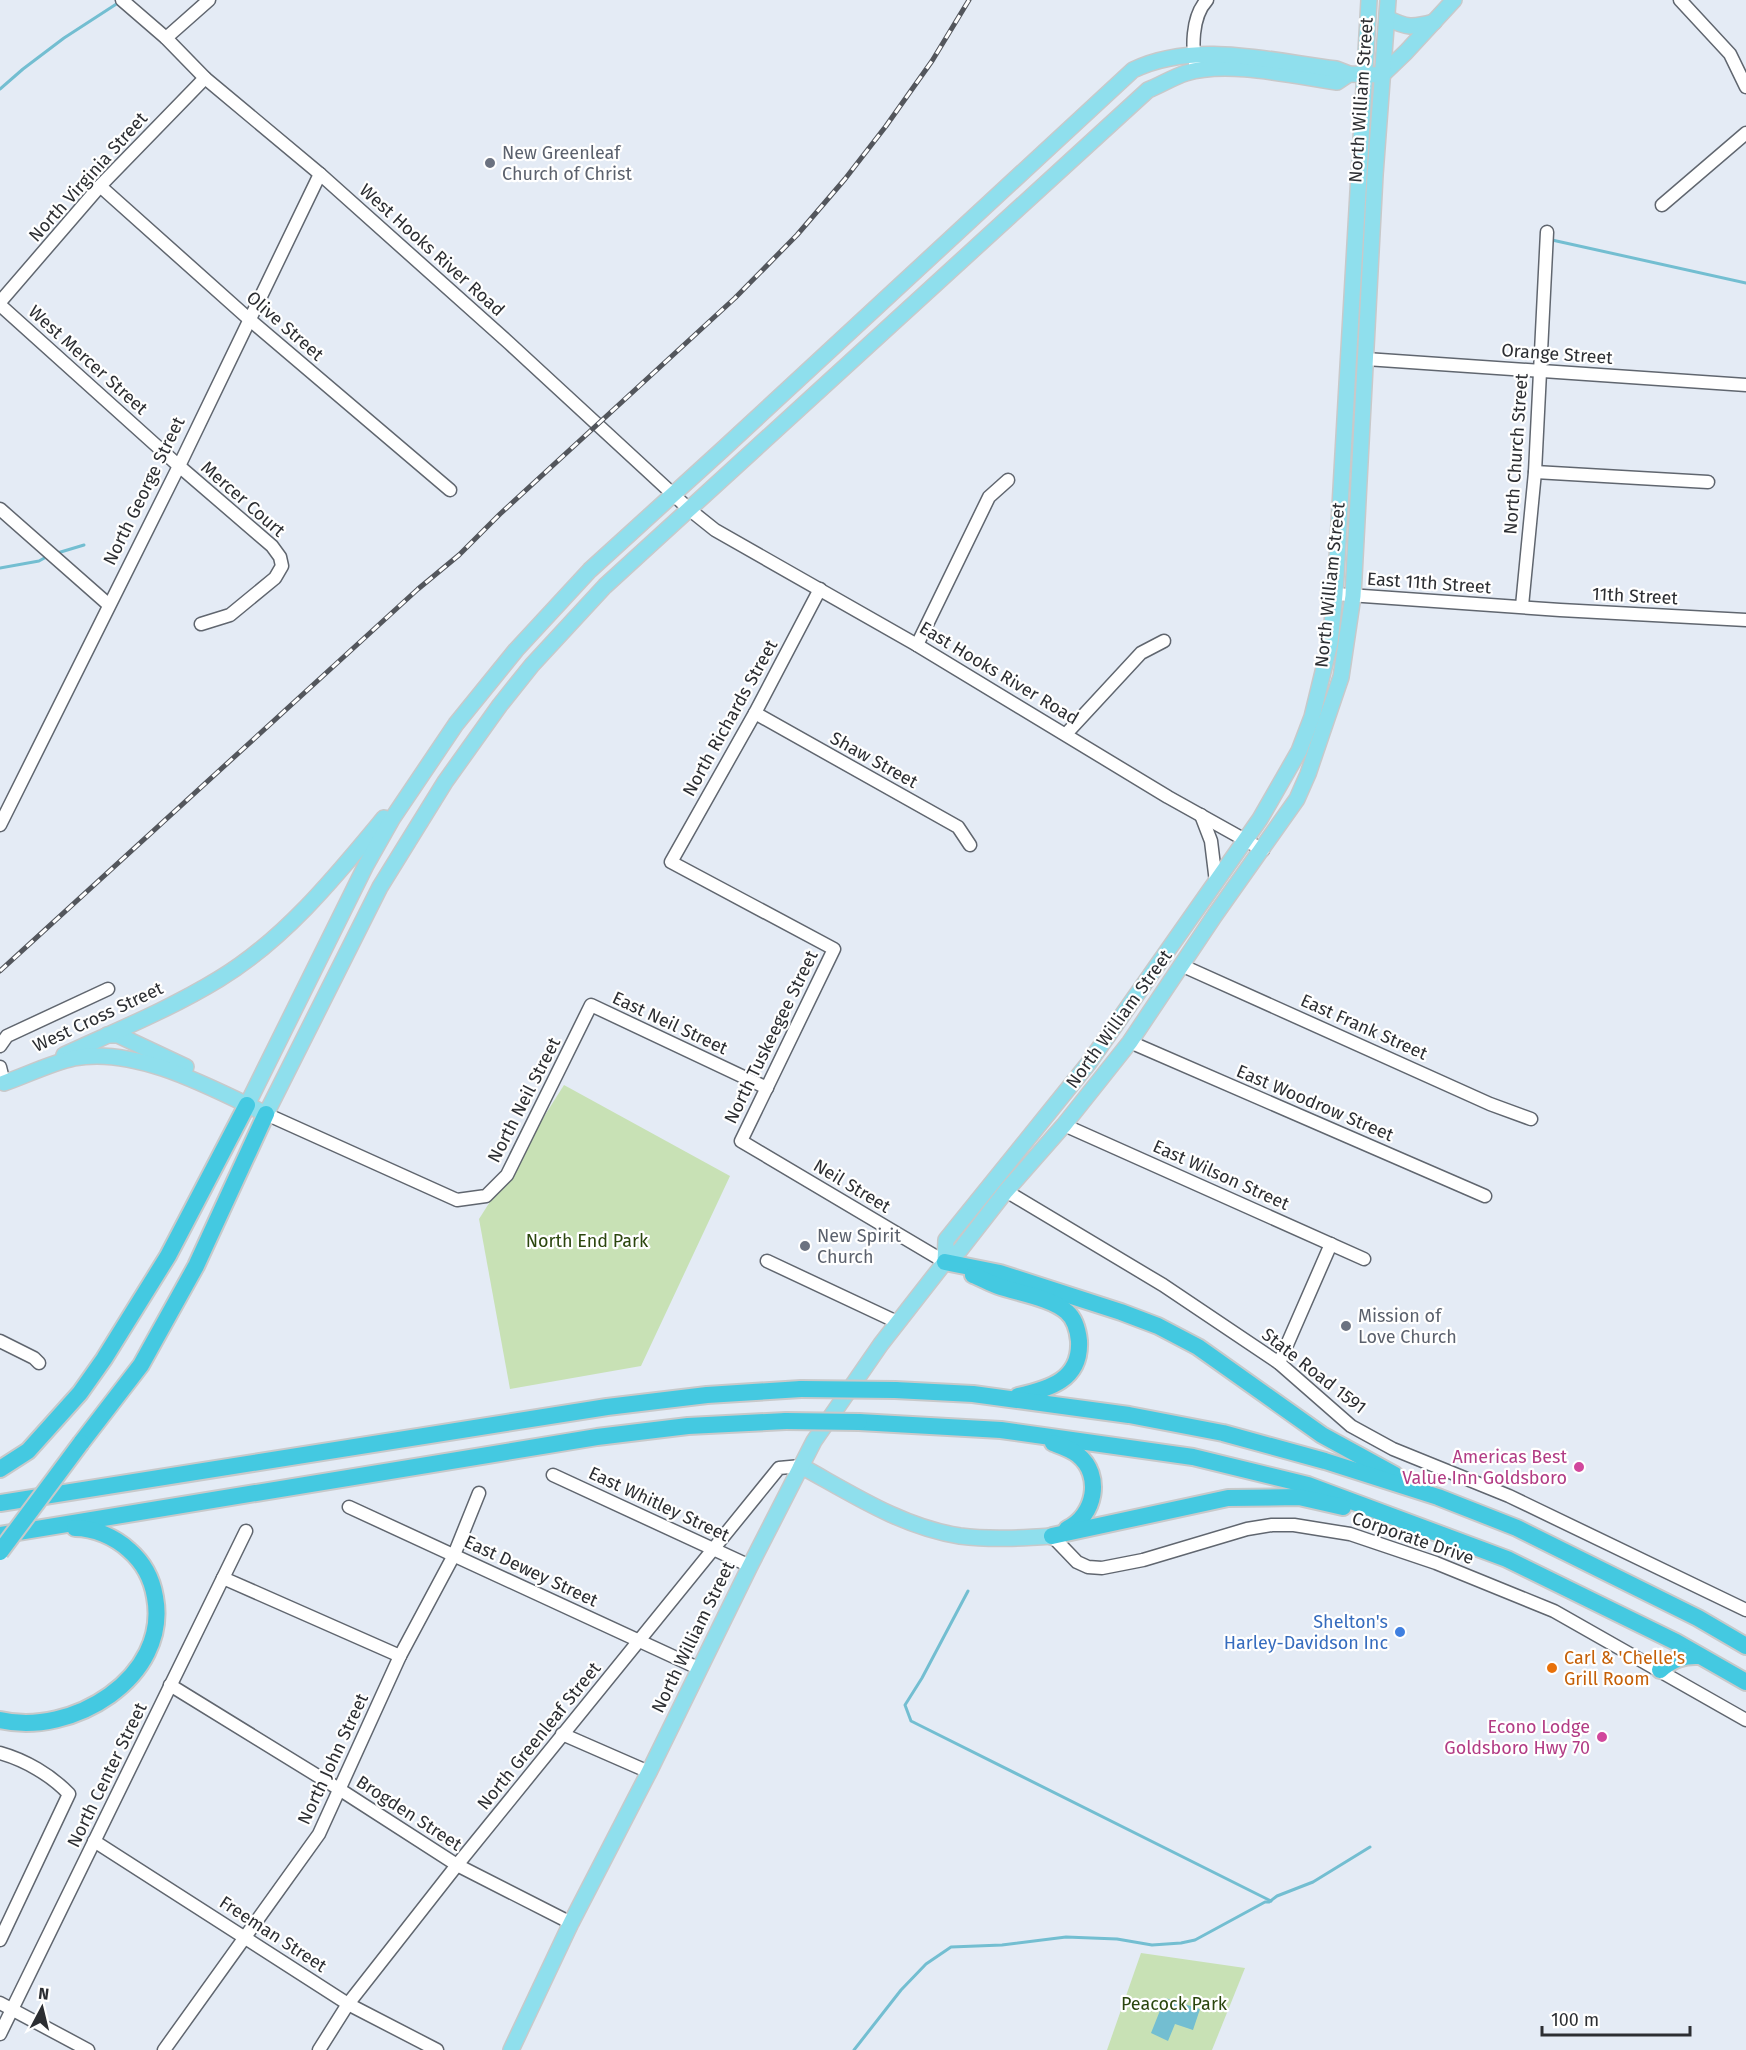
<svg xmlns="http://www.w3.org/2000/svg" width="1746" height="2050" font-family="'Fira Sans',sans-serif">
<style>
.green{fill:#c8e1b5}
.water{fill:#73bed1}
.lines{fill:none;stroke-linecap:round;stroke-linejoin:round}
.stream{stroke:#73bed1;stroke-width:3}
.minor-casing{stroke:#60666f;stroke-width:15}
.major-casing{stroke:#c8c9ca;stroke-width:18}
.highway-casing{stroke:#c8c9ca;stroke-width:20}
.minor{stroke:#fff;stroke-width:12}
.major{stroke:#8fdfed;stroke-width:15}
.highway{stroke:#44c9e1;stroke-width:16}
.rail-casing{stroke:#53565c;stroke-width:5}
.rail{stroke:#fff;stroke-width:3;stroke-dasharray:9;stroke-linecap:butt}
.highway-bridge-casing{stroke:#c8c9ca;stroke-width:20;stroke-linecap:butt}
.highway-bridge{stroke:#44c9e1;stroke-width:16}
.worship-dot{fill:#6b7280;stroke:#fff;stroke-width:2}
.hotel-dot{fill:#d1479c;stroke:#fff;stroke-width:2}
.shop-dot{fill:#3f7fe0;stroke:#fff;stroke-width:2}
.food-dot{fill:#e8710a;stroke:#fff;stroke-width:2}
.labels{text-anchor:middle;stroke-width:4.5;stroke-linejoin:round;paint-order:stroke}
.street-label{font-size:18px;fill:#2c2e32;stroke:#fff}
.worship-label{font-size:18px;fill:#5b616d;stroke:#fff;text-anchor:start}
.park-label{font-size:18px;fill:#2b460e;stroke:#fff}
.hotel-label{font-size:18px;fill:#b23c85;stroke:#fff;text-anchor:end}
.shop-label{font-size:18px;fill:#366cbe;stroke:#fff;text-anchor:end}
.food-label{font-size:18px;fill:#c56008;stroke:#fff;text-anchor:start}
</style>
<rect width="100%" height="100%" fill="#e4ebf5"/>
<g class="green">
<polygon points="564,1085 730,1176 641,1366 510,1389 479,1219"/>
<polygon points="1141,1953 1245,1968 1212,2050 1107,2050"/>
</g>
<polygon class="water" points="1165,1998 1200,2009 1193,2030 1175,2024 1168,2041 1151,2033"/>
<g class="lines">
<g class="stream">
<polyline points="0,89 23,69 64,38 121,1"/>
<polyline points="1552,240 1746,283"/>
<polyline points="54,554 84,545"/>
<polyline points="0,568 39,561 48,556"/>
<polyline points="968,1591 922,1678 905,1705 911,1721 1271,1901"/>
<polyline points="854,2050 901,1990 926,1964 951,1947 1002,1945 1066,1937 1117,1939 1152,1945 1181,1943 1195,1940 1265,1902 1269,1902 1277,1896 1313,1882 1370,1847"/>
</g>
<g class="minor-casing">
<g id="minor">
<polyline points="122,0 166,38 205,78 320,174 509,343 690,510 715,530 917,645 1168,797 1263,850"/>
<polyline points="1680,0 1730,54 1746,87"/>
<polyline points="166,38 209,0"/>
<path d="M1196,70c-4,-21 -5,-53 11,-70"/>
<polyline points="100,186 250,320 450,490"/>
<polyline points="1662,205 1746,133"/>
<polyline points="0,302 100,186 205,78"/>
<polyline points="0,305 179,466 272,546 280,557 282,566 275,578 230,615 201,624"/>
<polyline points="1366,359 1746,385"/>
<polyline points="1535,472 1708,482"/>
<polyline points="0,509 109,605"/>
<polyline points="820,589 755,713 671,862 834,949 741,1141 945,1262"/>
<polyline points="1335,594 1560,610 1746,620"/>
<polyline points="1522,606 1535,472 1547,232"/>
<polyline points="917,645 989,497 1008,480"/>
<polyline points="755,713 958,827 970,845"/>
<polyline points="1066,734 1141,653 1164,641"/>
<polyline points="1201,815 1211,841 1216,882"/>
<polyline points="0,825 179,466 320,174"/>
<polyline points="1183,966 1490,1104 1531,1119"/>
<polyline points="1130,1042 1485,1196"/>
<polyline points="0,1046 7,1036 108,989"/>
<polyline points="0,1067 4,1083"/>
<polyline points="266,1114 457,1200 486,1196 507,1175 591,1005 767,1088"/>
<polyline points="1064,1125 1364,1259"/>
<polyline points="1006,1191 1163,1285 1279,1363 1351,1426 1393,1449 1509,1496 1746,1610"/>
<polyline points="767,1261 897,1322"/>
<polyline points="0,1341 34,1358 39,1363"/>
<polyline points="1279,1363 1331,1244"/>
<polyline points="553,1475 750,1566"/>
<polyline points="349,1507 698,1668"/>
<polyline points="1052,1536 1077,1562 1088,1567 1102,1568 1143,1560 1247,1529 1272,1525 1294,1525 1350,1534 1436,1563 1554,1611 1746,1720"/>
<polyline points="223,1578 400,1656"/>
<polyline points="170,1685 339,1789 457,1865 571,1923"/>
<polyline points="562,1734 649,1772"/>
<path d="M0,1753c25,7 51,22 69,41l-69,146"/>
<polyline points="94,1841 348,2004 437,2050"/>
<polyline points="0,2003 88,2050"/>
<polyline points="0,2034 246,1531"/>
<polyline points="164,2050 319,1834 400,1656 454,1555 479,1493"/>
<polyline points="319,2050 348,2004 457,1865 779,1468 801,1466"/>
</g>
</g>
<g class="major-casing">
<g id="major">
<path d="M1387,18c20,10 25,10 47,4"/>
<polyline points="1382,75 1406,52 1454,0"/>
<polyline points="107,1035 118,1035 186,1067"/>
<path d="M64,1055c52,-24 106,-46 155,-76 66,-40 117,-103 165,-161"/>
<path d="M4,1083c23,-8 47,-20 70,-25 62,-12 138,30 192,56l114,-227 65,-105 55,-77 32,-40 73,-79 543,-496c13,-5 25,-13 38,-17 41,-13 108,3 151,9l12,-8"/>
<path d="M247,1105l119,-240 26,-46 64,-95 60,-74 74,-80 132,-120 411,-380c61,-30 138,-9 203,-1l13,5 33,1"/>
<polyline points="945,1262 946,1240 1088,1064 1260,819 1299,751 1312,717 1330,643 1335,594 1369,0"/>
<path d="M801,1466c51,28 101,61 159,70 31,4 62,2 92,0"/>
<polyline points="511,2050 571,1923 649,1772 750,1566 814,1441 881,1344 945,1262 960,1250 1006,1191 1064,1125 1130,1042 1215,915 1297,799 1308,774 1341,677 1353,596 1375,175 1388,0"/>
</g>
</g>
<g class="highway-casing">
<g id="highway">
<polyline points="945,1262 1000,1273 1121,1312 1158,1326 1198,1347 1322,1435 1395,1475"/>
<path d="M973,1275c8,3 17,8 25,11 20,7 54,12 69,26 8,7 11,19 12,29 2,39 -30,48 -61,55"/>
<polyline points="895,1390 973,1394 1129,1415 1223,1433 1325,1461 1438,1497 1517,1528 1698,1618 1746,1646"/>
<polyline points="859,1422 1001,1430 1193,1457 1308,1485 1507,1559 1676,1642 1746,1682"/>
<polyline points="81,1443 141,1365 196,1266 266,1114"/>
<path d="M1053,1443c8,3 18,6 25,12 25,20 17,61 -11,74"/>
<polyline points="0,1469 28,1451 80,1393 104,1359 168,1256 247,1105"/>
<polyline points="0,1503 607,1407 707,1395 801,1389"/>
<polyline points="0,1535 597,1437 688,1426 786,1421"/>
<polyline points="1052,1536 1228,1498 1299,1497 1343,1507"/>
<path d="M1660,1670c12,-10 23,-15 39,-14"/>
<path d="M0,1720c71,17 170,-42 155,-123 -3,-18 -11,-34 -26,-47 -14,-13 -35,-22 -54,-22"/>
</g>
</g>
<use href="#minor" class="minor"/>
<use href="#major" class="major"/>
<use href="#highway" class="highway"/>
<g class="rail-casing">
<polyline id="rail" points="0,971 418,589 459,555 500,514 735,298 797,235 845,179 886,126 932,61 969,0"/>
</g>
<use href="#rail" class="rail"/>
<g class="highway-bridge-casing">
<g id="highway-bridge">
<polyline points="801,1389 895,1390"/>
<polyline points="786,1421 859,1422"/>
<polyline points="0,1552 81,1443"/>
</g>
</g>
<use href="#highway-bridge" class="highway-bridge"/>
</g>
<g class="worship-dot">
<circle cx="490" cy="163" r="6"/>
<circle cx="805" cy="1246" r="6"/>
<circle cx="1346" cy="1326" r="6"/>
</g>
<g class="hotel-dot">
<circle cx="1579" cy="1467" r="6"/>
<circle cx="1602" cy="1737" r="6"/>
</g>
<circle class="shop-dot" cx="1400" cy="1632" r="6"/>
<circle class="food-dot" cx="1552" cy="1668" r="6"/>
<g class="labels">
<g class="street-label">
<text transform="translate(1361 100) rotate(-86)" y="6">North William Street</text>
<text transform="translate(88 177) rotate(-48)" y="6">North Virginia Street</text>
<text transform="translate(432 250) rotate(42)" y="6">West Hooks River Road</text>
<text transform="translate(285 326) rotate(41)" y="6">Olive Street</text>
<text transform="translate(1557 354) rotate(4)" y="6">Orange Street</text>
<text transform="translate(88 360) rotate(42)" y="6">West Mercer Street</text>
<text transform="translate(1516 454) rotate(-86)" y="6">North Church Street</text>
<text transform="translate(144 491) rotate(-64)" y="6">North George Street</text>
<text transform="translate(243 499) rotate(41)" y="6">Mercer Court</text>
<text transform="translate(1429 583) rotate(4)" y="6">East 11th Street</text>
<text transform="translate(1330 585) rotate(-84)" y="6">North William Street</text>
<text transform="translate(1635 596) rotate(3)" y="6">11th Street</text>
<text transform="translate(999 673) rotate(31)" y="6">East Hooks River Road</text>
<text transform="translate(730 718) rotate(-61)" y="6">North Richards Street</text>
<text transform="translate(874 760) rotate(29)" y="6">Shaw Street</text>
<text transform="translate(98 1017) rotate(-25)" y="6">West Cross Street</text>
<text transform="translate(1119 1019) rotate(-54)" y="6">North William Street</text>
<text transform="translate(670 1023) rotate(25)" y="6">East Neil Street</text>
<text transform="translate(1364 1027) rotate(24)" y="6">East Frank Street</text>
<text transform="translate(771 1037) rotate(-64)" y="6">North Tuskeegee Street</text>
<text transform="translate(524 1100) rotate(-63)" y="6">North Neil Street</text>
<text transform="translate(1315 1103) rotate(23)" y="6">East Woodrow Street</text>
<text transform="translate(1221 1175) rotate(24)" y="6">East Wilson Street</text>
<text transform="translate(852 1186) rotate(31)" y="6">Neil Street</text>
<text transform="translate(1314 1371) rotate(38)" y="6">State Road 1591</text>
<text transform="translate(659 1504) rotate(25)" y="6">East Whitley Street</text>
<text transform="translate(1413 1538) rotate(19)" y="6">Corporate Drive</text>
<text transform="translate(531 1571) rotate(25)" y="6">East Dewey Street</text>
<text transform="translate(693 1637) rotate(-64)" y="6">North William Street</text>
<text transform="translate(539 1736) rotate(-51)" y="6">North Greenleaf Street</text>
<text transform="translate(333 1759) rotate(-65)" y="6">North John Street</text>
<text transform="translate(107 1775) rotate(-64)" y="6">North Center Street</text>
<text transform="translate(409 1813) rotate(33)" y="6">Brogden Street</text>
<text transform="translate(273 1934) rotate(33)" y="6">Freeman Street</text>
</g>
<g class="worship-label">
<text x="502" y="159">New Greenleaf<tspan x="502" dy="21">Church of Christ</tspan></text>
<text x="817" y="1242">New Spirit<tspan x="817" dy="21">Church</tspan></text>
<text x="1358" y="1322">Mission of<tspan x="1358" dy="21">Love Church</tspan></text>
</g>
<g class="park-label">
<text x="587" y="1247">North End Park</text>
<text x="1174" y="2010">Peacock Park</text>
</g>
<g class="hotel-label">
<text x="1567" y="1463">Americas Best<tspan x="1567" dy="21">Value Inn Goldsboro</tspan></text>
<text x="1590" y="1733">Econo Lodge<tspan x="1590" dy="21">Goldsboro Hwy 70</tspan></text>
</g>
<g class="shop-label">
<text x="1388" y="1628">Shelton's<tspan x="1388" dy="21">Harley-Davidson Inc</tspan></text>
</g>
<g class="food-label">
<text x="1564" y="1664">Carl &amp; 'Chelle's<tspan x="1564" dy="21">Grill Room</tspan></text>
</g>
</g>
<g transform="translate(42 2008) rotate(7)" stroke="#ffffff" stroke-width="4.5" paint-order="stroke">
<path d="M0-4.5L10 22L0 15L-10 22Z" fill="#2c2e32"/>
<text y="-9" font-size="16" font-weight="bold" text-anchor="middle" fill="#2c2e32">N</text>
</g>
<path d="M1542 2026v9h148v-9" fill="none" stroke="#2c2e32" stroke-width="3"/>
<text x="1551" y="2026" font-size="18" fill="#2c2e32" stroke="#ffffff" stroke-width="4.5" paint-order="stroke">100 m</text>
</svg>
